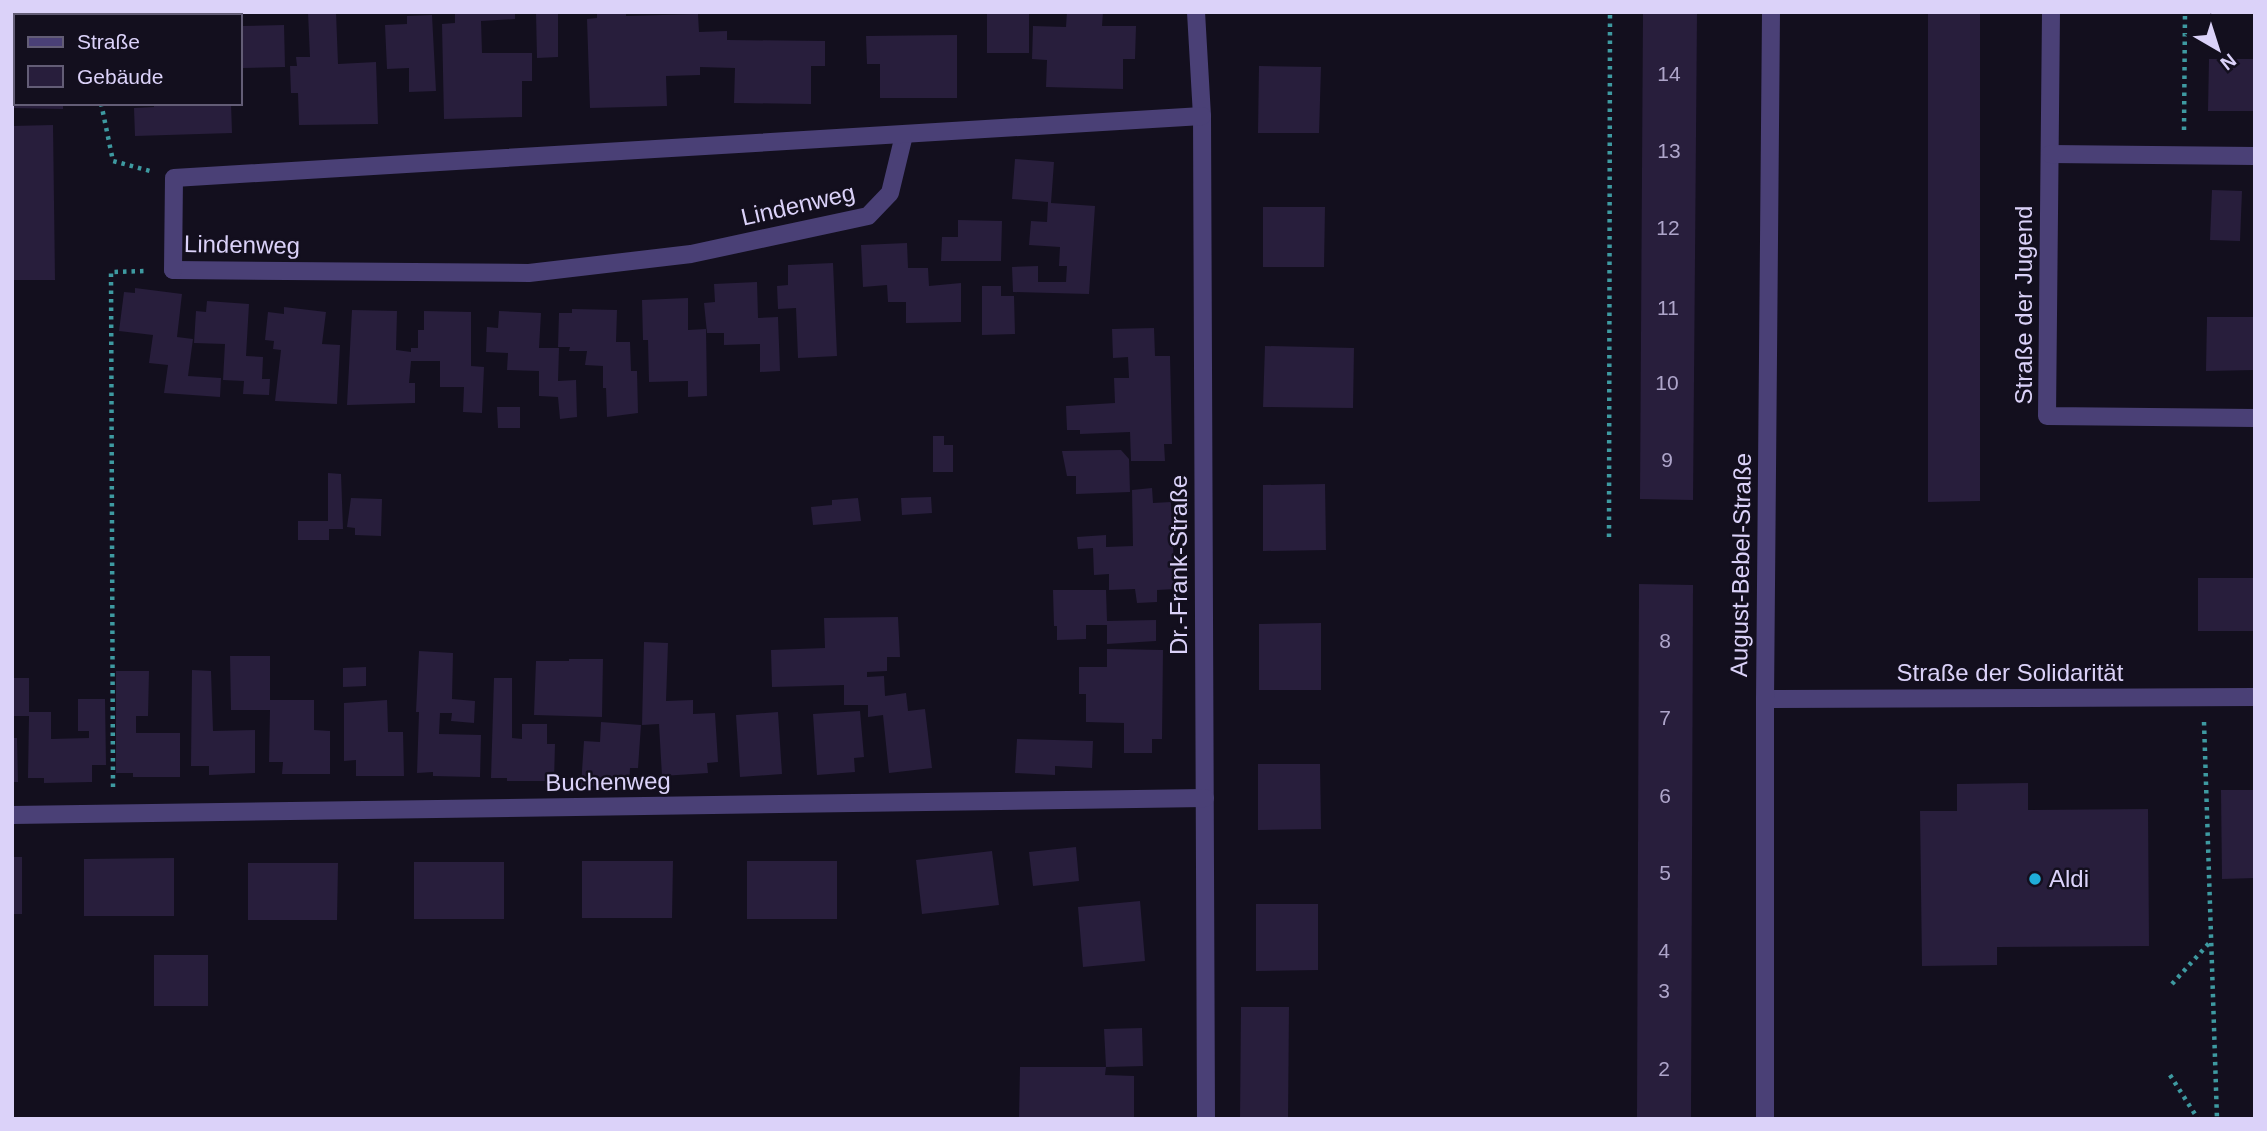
<svg xmlns="http://www.w3.org/2000/svg" width="2267" height="1131" font-family="Helvetica,sans-serif">
<style>
.building{fill:#281e3c}
.lines{fill:none;stroke-linecap:round;stroke-linejoin:round}
.path{stroke:#3e9aa1;stroke-width:4.5;stroke-dasharray:3.5 5;stroke-linecap:butt}
.lane{stroke:#4a4076;stroke-width:18}
.street{stroke:#4a4076;stroke-width:18}
.poi-dot{fill:#1fadd8;stroke:#130f1e;stroke-width:2.5}
.labels{text-anchor:middle;stroke-width:5;stroke-linejoin:round;paint-order:stroke}
.number-label{font-size:21px;fill:#aea5ca}
.street-label{font-size:24px;fill:#dbd2f9;stroke:#130f1e}
.poi-label{font-size:24px;fill:#dbd2f9;stroke:#130f1e;text-anchor:start}
</style>
<rect width="100%" height="100%" fill="#130f1e"/>
<g class="building">
<polygon points="12,12 67,12 67,16 16,16 16,43 12,43"/>
<rect x="186" y="12" width="40" height="4"/>
<polygon points="308,12 336,12 338,64 376,62 378,124 299,125 298,93 291,93 290,66 297,66 296,57 310,57"/>
<polygon points="455,12 515,12 515,19 481,21 482,53 532,53 532,81 522,81 522,117 444,119 442,24 455,23"/>
<polygon points="536,12 558,12 558,57 537,58"/>
<polygon points="597,12 626,12 626,16 698,14 699,32 727,31 727,40 825,41 825,66 811,66 811,104 734,103 735,68 700,67 700,75 666,76 667,106 590,108 587,19 597,18"/>
<rect x="987" y="12" width="42" height="41"/>
<polygon points="1067,12 1103,12 1102,26 1136,26 1135,59 1123,59 1123,89 1046,87 1047,60 1032,59 1033,26 1066,27"/>
<polygon points="1643,12 1697,12 1693,500 1640,499"/>
<polygon points="1928,12 1980,12 1980,501 1928,502"/>
<polygon points="432,15 436,91 409,92 409,68 387,69 385,25 407,24 407,16"/>
<polygon points="284,25 285,67 242,68 241,26"/>
<polygon points="957,35 957,98 880,98 880,64 867,64 866,36"/>
<polygon points="2209,59 2255,59 2255,111 2208,111"/>
<polygon points="1259,66 1321,67 1319,133 1258,133"/>
<polygon points="12,80 16,80 16,103 63,103 63,109 12,108"/>
<polygon points="154,103 231,103 232,133 135,136 134,108 154,107"/>
<polygon points="53,125 55,280 12,280 12,126"/>
<polygon points="1015,159 1054,162 1051,203 1095,206 1089,294 1013,292 1012,267 1038,266 1038,282 1066,282 1067,266 1059,266 1060,247 1029,245 1031,221 1047,222 1048,202 1012,199"/>
<polygon points="2212,190 2242,191 2240,241 2210,240"/>
<polygon points="1263,207 1325,207 1324,267 1263,267"/>
<polygon points="958,220 1002,221 1001,261 941,261 942,237 958,237"/>
<polygon points="907,243 908,268 928,268 929,286 961,283 961,322 906,323 906,302 888,302 887,285 863,287 861,245"/>
<polygon points="833,263 837,356 798,358 796,308 778,309 777,286 788,285 788,265"/>
<polygon points="757,282 758,318 778,317 780,371 760,372 760,344 724,345 724,333 707,333 704,303 715,302 714,284"/>
<polygon points="982,286 1001,286 1001,296 1014,296 1015,334 982,335"/>
<polygon points="135,288 182,294 177,337 193,339 188,376 221,378 220,397 164,393 168,365 149,363 153,335 119,331 124,292 135,293"/>
<polygon points="688,298 688,330 706,329 707,396 688,397 688,381 649,382 648,340 643,340 642,300"/>
<polygon points="207,301 249,304 246,356 263,357 262,379 270,379 269,395 243,394 244,381 223,380 225,344 194,343 196,311 206,312"/>
<polygon points="284,307 326,312 322,344 340,345 337,404 275,401 281,350 273,349 274,341 265,340 268,312 284,314"/>
<polygon points="572,309 617,310 616,342 630,342 631,371 637,371 638,413 607,417 606,388 603,388 603,366 585,365 587,351 569,351 570,347 558,347 559,313 572,313"/>
<polygon points="352,310 397,311 396,350 411,352 411,348 418,348 418,330 424,330 424,311 471,312 471,366 484,367 482,413 463,412 464,387 440,387 440,361 411,361 409,383 415,383 415,403 347,405"/>
<polygon points="499,311 541,313 539,348 559,348 558,381 576,380 577,417 560,419 558,397 539,396 539,371 507,370 508,353 486,352 487,327 498,328"/>
<polygon points="2207,317 2255,317 2255,370 2206,371"/>
<polygon points="1154,328 1155,356 1170,356 1172,444 1164,444 1165,461 1131,461 1130,432 1080,434 1080,430 1067,430 1066,406 1115,403 1114,378 1129,378 1128,357 1113,358 1112,329"/>
<polygon points="1265,346 1354,348 1353,408 1263,407"/>
<polygon points="497,407 520,407 520,428 498,428"/>
<polygon points="933,436 944,436 944,445 953,445 953,472 933,472"/>
<polygon points="1121,450 1129,459 1130,492 1076,494 1076,476 1067,476 1062,451"/>
<polygon points="328,473 341,474 343,529 329,529 329,540 298,540 298,521 328,521"/>
<polygon points="1325,484 1326,550 1263,551 1263,485"/>
<polygon points="1152,488 1153,503 1171,502 1175,589 1157,590 1157,602 1137,603 1135,589 1109,590 1109,574 1094,575 1093,548 1078,549 1077,537 1106,535 1106,547 1133,546 1132,490"/>
<polygon points="931,497 932,513 902,515 901,498"/>
<polygon points="351,498 382,499 381,536 355,535 355,528 347,527"/>
<polygon points="858,498 861,521 813,525 811,507 832,505 832,500"/>
<rect x="2198" y="578" width="57" height="53"/>
<polygon points="1639,584 1693,585 1691,1119 1637,1119"/>
<polygon points="1053,590 1106,590 1107,621 1156,620 1156,641 1107,644 1107,625 1086,625 1086,639 1057,640 1057,626 1054,626"/>
<polygon points="898,617 900,657 887,657 887,671 867,672 867,677 884,676 885,696 906,693 908,711 925,709 932,768 889,773 883,715 868,717 868,705 844,705 844,685 772,687 771,650 825,648 824,618"/>
<polygon points="1321,623 1321,690 1259,690 1259,624"/>
<polygon points="644,642 668,643 666,701 693,700 693,714 715,713 718,762 707,763 708,773 662,776 659,724 642,725"/>
<polygon points="1107,649 1163,650 1162,739 1152,739 1152,753 1124,753 1124,723 1086,722 1086,694 1079,694 1079,667 1107,667"/>
<polygon points="419,651 453,653 452,699 475,701 474,723 451,721 452,713 440,713 439,734 481,735 480,777 433,776 433,772 417,773 419,712 416,712"/>
<polygon points="230,656 270,656 270,700 314,700 314,730 330,731 330,774 282,774 283,762 269,762 270,710 231,710"/>
<polygon points="569,659 603,659 602,717 534,715 536,661 569,661"/>
<polygon points="366,667 366,686 343,687 343,668"/>
<polygon points="192,670 211,671 213,731 255,730 255,773 209,775 209,766 191,766"/>
<polygon points="116,671 149,671 148,716 136,716 136,733 180,733 180,777 133,777 133,773 116,773"/>
<polygon points="12,678 29,678 29,712 51,712 51,739 89,738 89,731 78,731 78,699 105,699 106,765 92,765 92,782 44,783 44,778 28,778 29,716 12,716"/>
<polygon points="494,678 512,678 512,738 522,739 522,724 547,724 547,744 555,744 554,781 507,781 507,778 491,778"/>
<polygon points="387,700 388,732 403,732 404,776 356,776 356,760 344,761 344,703"/>
<polygon points="860,711 864,757 854,758 855,772 817,775 813,714"/>
<polygon points="778,712 782,774 740,777 736,715"/>
<polygon points="601,722 641,725 638,768 630,768 629,788 581,786 584,741 600,742"/>
<polygon points="12,738 17,738 18,782 12,782"/>
<polygon points="1017,739 1093,741 1092,768 1055,766 1055,775 1015,773"/>
<polygon points="1258,764 1320,764 1321,829 1258,830"/>
<polygon points="2028,783 2028,810 2148,809 2149,946 1997,947 1997,965 1922,966 1920,811 1957,811 1957,784"/>
<polygon points="2221,790 2255,790 2255,878 2222,879"/>
<polygon points="1076,847 1079,881 1033,886 1029,852"/>
<polygon points="992,851 999,905 922,914 916,860"/>
<rect x="12" y="857" width="10" height="57"/>
<polygon points="174,858 174,916 84,916 84,859"/>
<polygon points="582,861 673,861 672,918 582,918"/>
<rect x="747" y="861" width="90" height="58"/>
<rect x="414" y="862" width="90" height="57"/>
<polygon points="248,863 338,863 337,920 248,920"/>
<polygon points="1140,901 1145,961 1083,967 1078,907"/>
<polygon points="1256,904 1318,904 1318,970 1256,971"/>
<rect x="154" y="955" width="54" height="51"/>
<polygon points="1241,1007 1289,1007 1288,1119 1240,1119"/>
<polygon points="1142,1028 1143,1066 1106,1067 1104,1029"/>
<polygon points="1020,1067 1106,1067 1105,1075 1134,1076 1134,1119 1019,1119"/>
</g>
<g class="lines">
<g class="path">
<polyline points="98,16 98,12"/>
<polyline points="101,103 113,161 150,171"/>
<polyline points="2184,130 2185,12"/>
<polyline points="1609,537 1610,12"/>
<polyline points="2204,722 2217,1119"/>
<polyline points="113,787 111,272 147,271"/>
<polyline points="2172,984 2211,941"/>
<polyline points="2170,1075 2198,1119"/>
</g>
<polyline class="lane" points="173,270 529,273 691,254 868,216 890,193 904,135"/>
<g class="street">
<polyline points="1196,12 1202,116 1206,1119"/>
<polyline points="2051,12 2047,416 2255,418"/>
<polyline points="2050,154 2255,156"/>
<polyline points="173,270 174,178 1202,116"/>
<polyline points="1765,699 2255,697"/>
<polyline points="12,815 1205,798"/>
<polyline points="1765,1119 1765,699 1771,12"/>
</g>
</g>
<circle class="poi-dot" cx="2035" cy="879" r="7"/>
<g class="labels">
<g class="number-label">
<text x="1669" y="81">14</text>
<text x="1669" y="158">13</text>
<text x="1668" y="235">12</text>
<text x="1668" y="315">11</text>
<text x="1667" y="390">10</text>
<text x="1667" y="467">9</text>
<text x="1665" y="648">8</text>
<text x="1665" y="725">7</text>
<text x="1665" y="803">6</text>
<text x="1665" y="880">5</text>
<text x="1664" y="958">4</text>
<text x="1664" y="998">3</text>
<text x="1664" y="1076">2</text>
</g>
<g class="street-label">
<text transform="translate(798 205) rotate(-13)" y="8">Lindenweg</text>
<text transform="translate(242 245) rotate(1)" y="8">Lindenweg</text>
<text transform="translate(2024 305) rotate(-90)" y="8">Straße der Jugend</text>
<text transform="translate(1179 565) rotate(-90)" y="8">Dr.-Frank-Straße</text>
<text transform="translate(1741 565) rotate(-89)" y="8">August-Bebel-Straße</text>
<text x="2010" y="681">Straße der Solidarität</text>
<text transform="translate(608 782) rotate(-1)" y="8">Buchenweg</text>
</g>
<g class="poi-label">
<text x="2049" y="887">Aldi</text>
</g>
</g>
<rect width="2267" height="1131" fill="none" stroke="#dbd2f9" stroke-width="28"/>
<rect x="14" y="14" width="228" height="91" fill="#130f1e" stroke="#635d76" stroke-width="2"/>
<rect x="28" y="37" width="35" height="10" fill="#4a4076" stroke="#635d76" stroke-width="2"/>
<text x="77" y="49" font-size="21" fill="#dbd2f9">Straße</text>
<rect x="28" y="66" width="35" height="21" fill="#281e3c" stroke="#635d76" stroke-width="2"/>
<text x="77" y="84" font-size="21" fill="#dbd2f9">Gebäude</text>
<g transform="translate(2218 49) rotate(141)" stroke="#130f1e" stroke-width="5" paint-order="stroke">
<path d="M0-5L12 26L0 18L-12 26Z" fill="#dbd2f9"/>
<text y="-10" font-size="19" font-weight="bold" text-anchor="middle" fill="#dbd2f9">N</text>
</g>
</svg>
